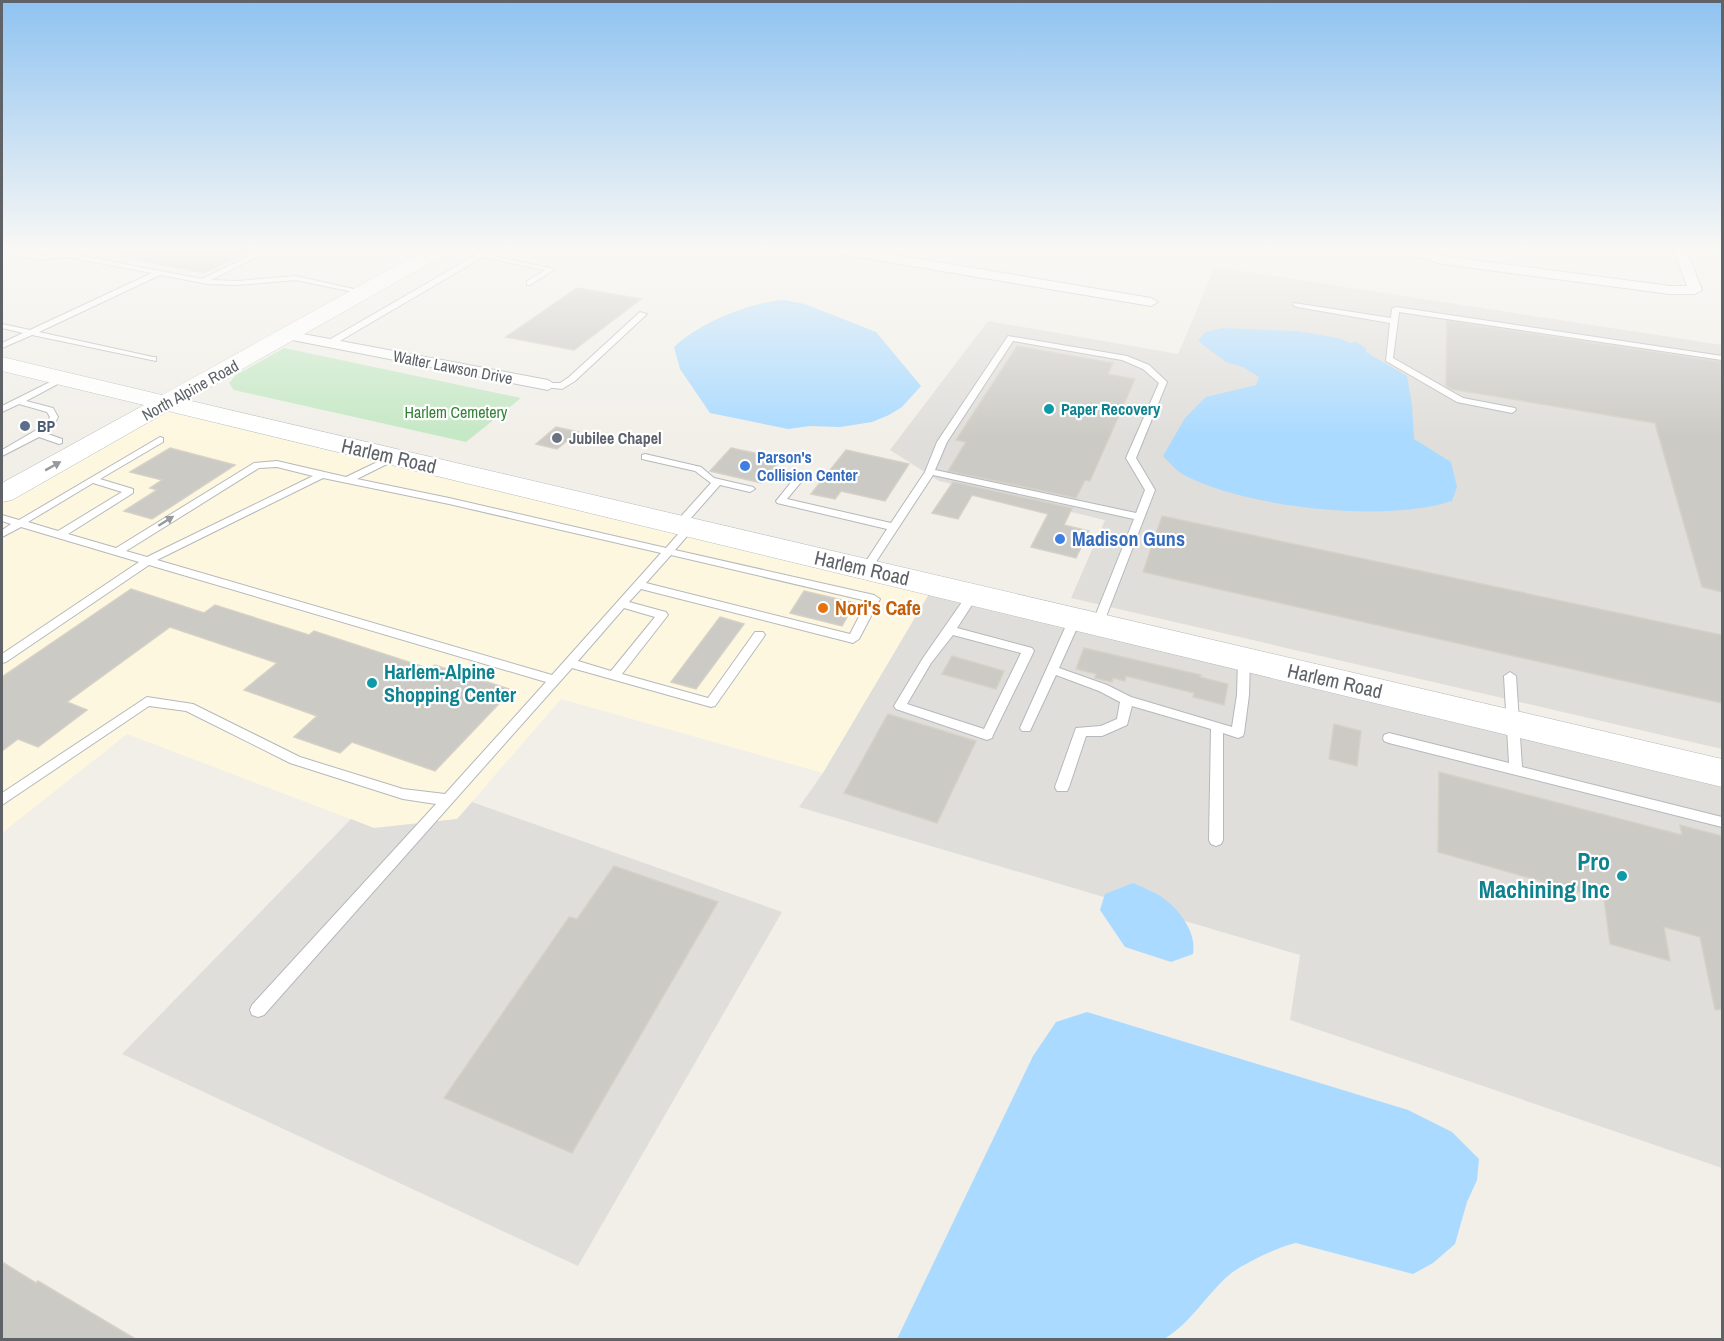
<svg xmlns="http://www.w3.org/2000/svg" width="1724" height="1341" font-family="'Archivo Narrow',sans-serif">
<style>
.commercial{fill:#fef7e0}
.industrial{fill:#e0deda}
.green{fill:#c5e8c5}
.water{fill:#aadaff}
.building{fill:#cccac5;stroke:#d6d1c6;stroke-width:1.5}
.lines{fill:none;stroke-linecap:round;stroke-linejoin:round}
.service-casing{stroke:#b5b8bc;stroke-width:2}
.minor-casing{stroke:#b5b8bc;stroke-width:2}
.secondary-casing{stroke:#b6babf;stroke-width:1}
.service{fill:#fff;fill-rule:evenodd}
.minor{fill:#fff;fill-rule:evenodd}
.secondary{fill:#fff;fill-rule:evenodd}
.oneway{fill:#979a9d}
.culture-dot{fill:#0f9aa8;stroke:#fff;stroke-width:2}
.service-dot{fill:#5c6f8a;stroke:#fff;stroke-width:2}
.worship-dot{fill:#6b7280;stroke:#fff;stroke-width:2}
.shop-dot{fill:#3f7fe0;stroke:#fff;stroke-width:2}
.food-dot{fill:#e8710a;stroke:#fff;stroke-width:2}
.labels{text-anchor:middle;stroke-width:4.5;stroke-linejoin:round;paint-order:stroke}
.far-street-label{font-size:16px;fill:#5f6368;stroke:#fff}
.far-culture-label{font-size:16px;font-weight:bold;fill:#0d838f;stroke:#fff;text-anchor:start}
.far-park-label{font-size:16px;fill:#348238;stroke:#fff}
.far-service-label{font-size:16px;font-weight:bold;fill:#4e5e75;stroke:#fff;text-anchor:start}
.far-worship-label{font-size:16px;font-weight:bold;fill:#5b616d;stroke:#fff;text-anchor:start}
.far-shop-label{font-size:16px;font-weight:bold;fill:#366cbe;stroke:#fff;text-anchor:start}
.street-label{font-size:20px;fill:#5f6368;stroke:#fff}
.shop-label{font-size:20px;font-weight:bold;fill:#366cbe;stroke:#fff;text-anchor:start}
.food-label{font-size:20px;font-weight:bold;fill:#c56008;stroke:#fff;text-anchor:start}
.culture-label{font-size:20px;font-weight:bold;fill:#0d838f;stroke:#fff;text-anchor:start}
.near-culture-label{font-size:24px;font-weight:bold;fill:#0d838f;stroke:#fff;text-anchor:end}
</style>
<rect width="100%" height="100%" fill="#f1efe8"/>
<polygon class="commercial" points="168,408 929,594 823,773 561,699 457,819 374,828 127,734 2,833 2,500"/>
<g class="industrial">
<polygon points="1215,267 1722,345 1722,749 1071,598 1105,520 939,481 890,450 988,321 1178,354"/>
<polygon points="929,594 1722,786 1722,1168 1290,1020 1300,955 799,807 823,773"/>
<polygon points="472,802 782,912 578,1266 122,1054 351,819 374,828 457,819"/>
</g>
<polygon class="green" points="284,348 521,398 466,442 234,390 229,383 236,375"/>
<g class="water">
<path d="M782,300l23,4 71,28 45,54 -19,21 -13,8 -17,7 -32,5 -30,-1 -22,3 -78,-16 -30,-44 -6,-22c26,-24 72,-43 108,-47z"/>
<path d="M1223,328l73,3 43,7 11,5 6,-1 10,6v4l41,24 5,29 2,34 37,23 6,25 -5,14c-66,22 -206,7 -268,-26 -8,-4 -15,-13 -21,-19l22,-38 21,-21 50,-12 3,-8 -16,-10 -17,-5 -28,-21 7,-9z"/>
<path d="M1133,883c10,5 22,9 30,15 17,12 34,35 30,56l-22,8 -46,-15 -25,-37 5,-16z"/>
<path d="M1087,1012l321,98 44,22 27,27 -2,21 -10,22 -12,42 -22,19 -20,11 -117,-31c-16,3 -54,21 -67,32 -23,20 -37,47 -65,64h-267l136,-283 23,-34z"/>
</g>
<g class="building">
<polygon points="123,249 254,249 204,273 123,257"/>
<polygon points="577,288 641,299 574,350 506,337"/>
<polygon points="1447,321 1722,362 1722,592 1702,587 1655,423 1451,389 1446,386"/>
<polygon points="1017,346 1113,363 1108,374 1135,379 1090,481 1085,480 1076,498 948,471 966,442 956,440"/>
<polygon points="556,427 578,432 557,449 536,444"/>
<polygon points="170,448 235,465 152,519 124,511 157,490 150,488 162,480 130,472"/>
<polygon points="731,448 782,459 761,483 710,471"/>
<polygon points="846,450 909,464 885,501 841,491 835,499 811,494"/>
<polygon points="953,482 1072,508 1064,525 1089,531 1076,558 1031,547 1048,514 972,495 958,519 932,513"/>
<polygon points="1162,516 1722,635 1722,703 1143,572"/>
<polygon points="131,589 204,613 215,605 309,635 314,631 430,669 435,665 512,690 435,771 352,742 340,753 294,737 317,716 244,690 277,663 170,627 67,702 87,710 38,747 18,739 2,751 2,677"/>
<polygon points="804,591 855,603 842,626 790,613"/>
<polygon points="720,617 744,624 696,689 671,682"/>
<polygon points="1084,648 1201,675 1200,677 1228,684 1224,705 1193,697 1194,693 1126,676 1125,681 1113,678 1112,682 1095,678 1096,674 1076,669"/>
<polygon points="952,656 1004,671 996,689 942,674"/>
<polygon points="888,714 976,741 937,823 844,793"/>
<polygon points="1334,724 1361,731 1357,766 1329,759"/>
<polygon points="1439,772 1682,835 1680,825 1722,836 1722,1009 1715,1010 1700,937 1664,927 1670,961 1610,944 1604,899 1438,852"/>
<polygon points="614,866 718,902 572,1153 444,1098 569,917 577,919"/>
<polygon points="2,1262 36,1283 38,1281 137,1340 2,1340"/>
</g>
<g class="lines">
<g class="service-casing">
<g id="service">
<polygon points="2,249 41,256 67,253 202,279 263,249 272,249 211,280 237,281 296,276 367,292 363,294 296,280 237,285 208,284 160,275 39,332 153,357 156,357 156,361 32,335 2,348 2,343 23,333 2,328 2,324 30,330 152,273 67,257 41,260 2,252"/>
<polygon points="461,249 473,249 501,258 555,269 530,285 527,285 527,281 545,270 483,257 333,345 327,345 327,341 476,255"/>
<polygon points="1294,303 1391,318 1392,309 1396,307 1722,356 1722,360 1399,312 1393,358 1463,398 1515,408 1516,410 1512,413 1457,402 1386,361 1390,323 1297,307 1293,305"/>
<polygon points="640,312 647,314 575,381 562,389 545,387 545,383 560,383 569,377"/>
<path d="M1008,336l119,20 22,9 18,17 -31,76 19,32 -53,137h-8l-2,-3 42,-105 -201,-44 -63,96 -4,1 -5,-3 26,-40 -110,-26 -1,-2 22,-27 3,-1 5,3 -19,23 104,24 34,-51 12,-30zM1013,341l109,19 21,9 16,14 -33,75 19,32 -9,23 -201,-43 12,-28z"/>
<polygon points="60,377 67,379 26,401 53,408 58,417 52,429 45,433 62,439 62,443 59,444 39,437 2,456 2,450 45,425 50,417 47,412 19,404 2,412 2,406"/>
<path d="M160,437l3,1v4l-63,37 33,10v4l-65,41 48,14 138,-85 23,-2 69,16 48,-23 3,1v4l-40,20 92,19 217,50 20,-23 4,-1 5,3 -20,23 199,45 6,4 -21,40 -6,4 -212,-54 -12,13 37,10 2,3 -46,59 86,24 47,-66h8l2,3 -2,3 -48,68 -4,1 -139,-39 -308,347 -6,2 -6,-2 -2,-5 2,-5 184,-201 -33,-5 -113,-36 -104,-52 -37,-5 -147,99v-12l145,-96 46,7 107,53 103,32 42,5 101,-112 -397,-117 -143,97 -4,1v-9l137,-92 -118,-35 -19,10v-7l9,-6 -9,-3v-6l17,5zM277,467l36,9 -166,81 -21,-6 133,-83zM323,478l126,26 212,49 -109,122 -395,-115zM93,483l29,9 -64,39 -30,-9zM671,555l196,46 -17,33 -204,-51zM624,608l31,9 -44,54 -33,-10z"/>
<polygon points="645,454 701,467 714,478 753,487 755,489 750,492 720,485 683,527 675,527 675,523 711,483 695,471 642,459 642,455"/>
<path d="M973,591l6,3 -22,34 75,20 2,3 -41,84 -1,3 -5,2 -91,-31 -2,-3 29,-48 46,-66zM953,635l68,18 -37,76 -77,-25 24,-41z"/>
<polygon points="1075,615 1081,619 1059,668 1107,685 1131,697 1232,727 1237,695 1238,659 1244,655 1248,656 1250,659 1249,695 1244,733 1243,736 1238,738 1223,733 1223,840 1221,844 1216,846 1211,844 1209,840 1211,729 1132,706 1127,725 1102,736 1086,736 1069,787 1067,791 1057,791 1055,787 1076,728 1101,726 1117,719 1120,702 1099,691 1056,675 1030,731 1022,731 1020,728 1069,619"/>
<polygon points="1510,672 1516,676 1522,767 1722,817 1722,827 1389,743 1384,741 1383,738 1384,735 1389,733 1509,763 1504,676"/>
</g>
</g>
<g class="minor-casing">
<g id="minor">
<polygon points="828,249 860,249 1151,298 1158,302 1151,306 834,253"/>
<polygon points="1393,249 1416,249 1442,256 1670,286 1687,286 1673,249 1686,249 1702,290 1695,294 1670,294 1442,264"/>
<polygon points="287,331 548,380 556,385 548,390 282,338 280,335"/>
</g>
</g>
<g class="secondary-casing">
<polygon id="secondary" points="426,249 450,249 448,253 187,400 1722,759 1722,787 168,411 12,500 2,502 2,483 144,405 2,371 2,357 162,395"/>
</g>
<use href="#service" class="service"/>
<use href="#minor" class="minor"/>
<use href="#secondary" class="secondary"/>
</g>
<defs><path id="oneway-solid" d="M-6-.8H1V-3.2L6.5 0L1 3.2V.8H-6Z" transform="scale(1.5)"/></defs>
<g class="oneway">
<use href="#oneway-solid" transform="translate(53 466) rotate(-29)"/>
<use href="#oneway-solid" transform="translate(166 521) rotate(-32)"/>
</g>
<linearGradient id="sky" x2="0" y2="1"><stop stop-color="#8fc3f1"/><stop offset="0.57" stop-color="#f9f8f5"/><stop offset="1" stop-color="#f9f8f5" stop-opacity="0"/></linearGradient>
<rect width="1724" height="437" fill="url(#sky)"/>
<g class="culture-dot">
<circle cx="1049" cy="409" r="6"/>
<circle cx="372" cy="683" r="6"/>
<circle cx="1622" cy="876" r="6"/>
</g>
<circle class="service-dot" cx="25" cy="426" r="6"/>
<circle class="worship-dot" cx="557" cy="438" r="6"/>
<g class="shop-dot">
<circle cx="745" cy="466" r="6"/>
<circle cx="1060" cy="539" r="6"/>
</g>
<circle class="food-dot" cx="823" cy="608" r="6"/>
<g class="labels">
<g class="far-street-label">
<text transform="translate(453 367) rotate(11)" y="6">Walter Lawson Drive</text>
<text transform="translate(190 390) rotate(-29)" y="6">North Alpine Road</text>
</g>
<g class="far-culture-label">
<text x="1061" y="415">Paper Recovery</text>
</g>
<g class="far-park-label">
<text x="456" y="418">Harlem Cemetery</text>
</g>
<g class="far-service-label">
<text x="37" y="432">BP</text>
</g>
<g class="far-worship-label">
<text x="569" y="444">Jubilee Chapel</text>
</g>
<g class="far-shop-label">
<text x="757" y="463">Parson's<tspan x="757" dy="18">Collision Center</tspan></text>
</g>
<g class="street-label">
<text transform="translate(389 456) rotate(13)" y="7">Harlem Road</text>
<text transform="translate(862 568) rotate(13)" y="7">Harlem Road</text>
<text transform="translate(1335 681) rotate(13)" y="7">Harlem Road</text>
</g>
<g class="shop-label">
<text x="1072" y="546">Madison Guns</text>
</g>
<g class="food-label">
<text x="835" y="615">Nori's Cafe</text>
</g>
<g class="culture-label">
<text x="384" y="679">Harlem-Alpine<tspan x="384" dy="23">Shopping Center</tspan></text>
</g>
<g class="near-culture-label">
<text x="1610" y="870">Pro<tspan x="1610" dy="28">Machining Inc</tspan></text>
</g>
</g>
<rect width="1724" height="1341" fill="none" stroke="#5f6368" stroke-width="6"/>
</svg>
